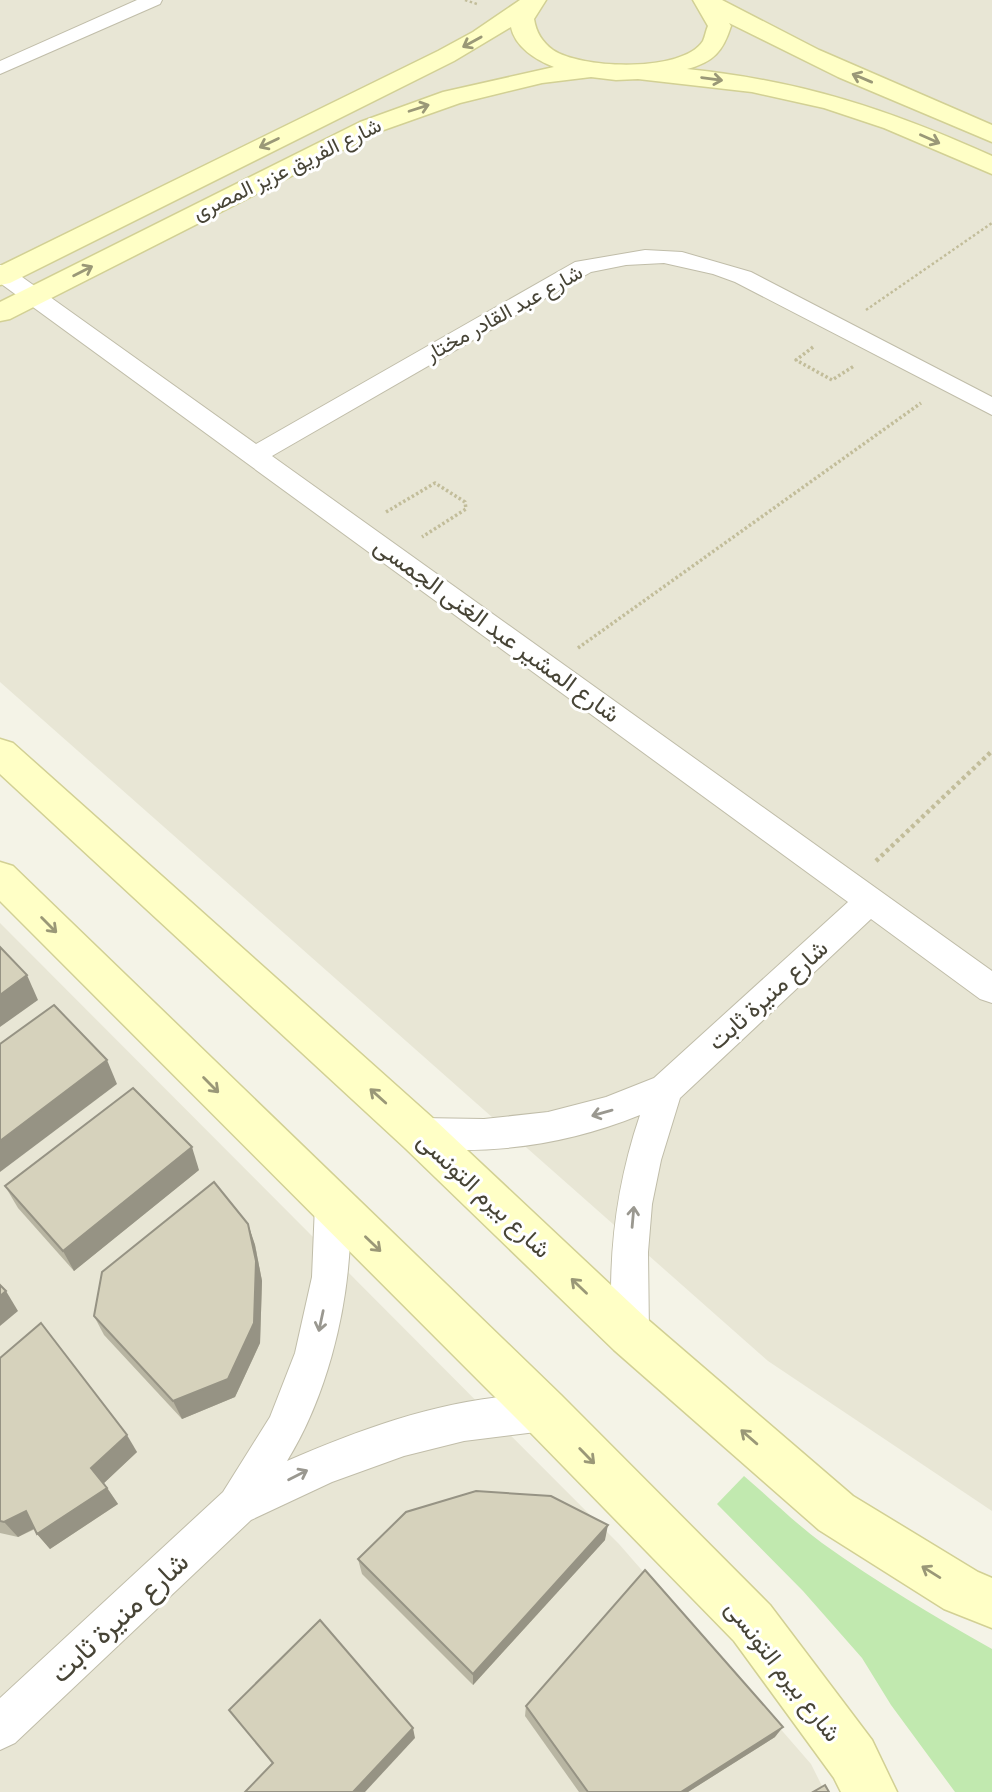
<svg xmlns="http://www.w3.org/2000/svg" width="992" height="1792" font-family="'Titillium Web',Vazirmatn,sans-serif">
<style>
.residential{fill:#e8e6d5}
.green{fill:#c1e9af}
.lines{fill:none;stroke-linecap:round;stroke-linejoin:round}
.street-casing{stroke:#c0bda9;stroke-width:2}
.secondary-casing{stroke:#d2d094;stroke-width:3}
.path-far2{stroke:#c2bd9a;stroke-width:2.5;stroke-dasharray:2.5 2.5;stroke-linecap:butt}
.path-far1{stroke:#c2bd9a;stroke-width:3.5;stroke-dasharray:2.5 2.5;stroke-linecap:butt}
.path{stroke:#c2bd9a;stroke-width:4.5;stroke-dasharray:3.5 3.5;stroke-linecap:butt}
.street{fill:#fff;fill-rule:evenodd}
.secondary{fill:#ffffc6;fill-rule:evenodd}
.wall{fill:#b8b5a2}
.shaded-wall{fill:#969384}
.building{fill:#d6d2bc;stroke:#969384;stroke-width:2}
.oneway{stroke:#9a9877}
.oneway2{stroke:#9a9890}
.labels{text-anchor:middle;stroke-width:6;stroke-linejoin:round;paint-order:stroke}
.far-street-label{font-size:21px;fill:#474436;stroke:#fff}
.street-label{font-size:24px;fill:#474436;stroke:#fff}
.near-street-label{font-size:28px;fill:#474436;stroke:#fff}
</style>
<rect width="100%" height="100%" fill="#f4f3e7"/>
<g class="residential">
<polygon points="0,0 992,0 992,1511 768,1361 0,682"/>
<polygon points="0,923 619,1544 811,1764 825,1792 0,1792"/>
</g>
<path class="green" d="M744,1476c26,22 51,47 78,67 55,39 111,73 170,106v143h-37l-64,-87 -29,-47 -59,-67 -86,-87z"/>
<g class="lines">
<g class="street-casing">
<g id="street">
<polygon points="137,0 162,0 160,4 0,74 0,61"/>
<path d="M645,250l37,2 69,20 241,125v18l-257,-133 -22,-8 -49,-11 -38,2 -35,7 -319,184 720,515v32l-12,-4 -109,-80 -191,179 -19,62 -9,44 -4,48 1,82 -6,13 -13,5 -13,-5c-8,-17 -6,-35 -6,-54 0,-62 9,-119 29,-178 -59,24 -121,36 -185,35 -16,0 -32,1 -47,-5l-5,-11 5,-11 12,-5 64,1 64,-7 58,-15 48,-19 194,-176 -848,-619v-18l8,2 248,177 319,-182z"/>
<path d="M333,1188l13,5c7,16 4,31 4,48 -3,73 -24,157 -63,220 72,-31 145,-58 223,-65 18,-2 31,-4 48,2l5,14 -5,14 -14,5 -80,10 -60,15 -72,26 -81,38 -236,223 -15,7v-52l223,-206 47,-75 25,-64 17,-76 3,-72 5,-12z"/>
</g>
</g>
<g class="secondary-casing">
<g id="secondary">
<path d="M520,0h26l-12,19c2,13 8,23 19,31 28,19 130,23 150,-9 2,-4 3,-11 5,-15l-15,-26h29l97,50 173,75v17l-154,-65 -109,-54 2,3c-8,25 -17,36 -44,43 115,12 201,40 305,87v18l-108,-46 -60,-20 -72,-16 -114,-13 -22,1 -25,-3 -49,6 -82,20 -82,29 -368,187 -10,2v-19l360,-180 83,-30 111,-25c-18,-7 -39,-20 -43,-40l-57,34 -444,222 -10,2v-19l438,-215 35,-19z"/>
<polygon points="0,739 13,743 435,1120 646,1318 853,1496 978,1572 992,1578 992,1628 944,1609 819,1530 614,1350 405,1148 0,774"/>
<polygon points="0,862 13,866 561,1395 770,1605 872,1740 897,1792 841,1792 834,1778 734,1641 527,1429 0,901"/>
</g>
</g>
<g class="path-far2">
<polyline points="465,0 477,4"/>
<polyline points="866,310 992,223"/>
</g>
<g class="path-far1">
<polyline points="813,347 796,360 832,380 854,366"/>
<polyline points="386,512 435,483 465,502 466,509 422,537"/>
<polyline points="578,648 921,403"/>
</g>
<polyline class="path" points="876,861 992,751"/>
<use href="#street" class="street"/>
<use href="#secondary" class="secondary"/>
</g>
<g class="wall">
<polygon points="199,1170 74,1271 18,1208 5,1186"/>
<polygon points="248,1224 255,1245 262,1281 260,1343 235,1397 182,1419 104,1335 94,1316"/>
<polygon points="0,1358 137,1452 104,1483 118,1504 50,1549 37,1534 35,1529 18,1537 0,1533"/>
<polygon points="605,1540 473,1685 362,1574 358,1559"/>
<polygon points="526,1706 775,1737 688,1792 579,1792 525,1716"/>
</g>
<g class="shaded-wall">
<polygon points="27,975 38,1000 0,1027 0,995"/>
<polygon points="107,1060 117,1084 0,1172 0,1141"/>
<polygon points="192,1147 199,1170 74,1271 63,1251"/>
<polygon points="248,1224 255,1245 262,1281 260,1343 235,1397 182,1419 173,1401"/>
<polygon points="6,1291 18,1311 0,1326 0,1296"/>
<polygon points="127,1435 137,1452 103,1484 91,1468"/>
<polygon points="107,1488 118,1504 50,1549 37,1534"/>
<polygon points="26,1511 39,1526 18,1537 4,1522"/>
<polygon points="608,1525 605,1540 473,1685 473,1674"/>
<polygon points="783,1727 775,1737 688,1792 681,1792"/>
<polygon points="413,1728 415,1738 365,1792 353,1792"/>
</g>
<g class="building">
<polygon points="0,947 27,975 0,995"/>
<polygon points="54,1005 107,1060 0,1141 0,1044"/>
<polygon points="133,1088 192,1147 63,1251 5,1186"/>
<polygon points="214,1182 248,1224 256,1261 254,1323 228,1379 173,1401 94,1316 102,1272"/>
<polygon points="0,1285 6,1291 0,1296"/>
<polygon points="41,1323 127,1435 91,1468 107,1488 37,1534 26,1511 4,1522 0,1521 0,1358"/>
<polygon points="476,1491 551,1496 608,1525 473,1674 358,1559 406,1512"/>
<polygon points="645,1570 783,1727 681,1792 588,1792 526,1706"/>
<polygon points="320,1620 413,1728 353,1792 245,1792 273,1763 229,1710"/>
<polygon points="825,1785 829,1792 813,1792"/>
</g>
<defs><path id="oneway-shaft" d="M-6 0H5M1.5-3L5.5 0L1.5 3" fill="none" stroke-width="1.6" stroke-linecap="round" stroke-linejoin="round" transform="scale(1.75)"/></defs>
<g class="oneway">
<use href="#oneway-shaft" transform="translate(472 42) rotate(151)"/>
<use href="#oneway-shaft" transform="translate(862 78) rotate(-157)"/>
<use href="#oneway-shaft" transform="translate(712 79) rotate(8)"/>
<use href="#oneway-shaft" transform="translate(419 108) rotate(-18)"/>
<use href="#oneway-shaft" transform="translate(930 139) rotate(24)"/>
<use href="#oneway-shaft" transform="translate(269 143) rotate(154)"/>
<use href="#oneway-shaft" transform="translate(83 271) rotate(-27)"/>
<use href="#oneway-shaft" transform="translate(49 925) rotate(45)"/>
<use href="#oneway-shaft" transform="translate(211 1085) rotate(45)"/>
<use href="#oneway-shaft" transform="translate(378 1096) rotate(-138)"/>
<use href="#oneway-shaft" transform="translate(373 1244) rotate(44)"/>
<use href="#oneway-shaft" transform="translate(579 1286) rotate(-136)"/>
<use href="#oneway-shaft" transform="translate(749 1437) rotate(-139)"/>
<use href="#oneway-shaft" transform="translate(587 1456) rotate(46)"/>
<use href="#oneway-shaft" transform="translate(931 1572) rotate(-148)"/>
</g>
<g class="oneway2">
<use href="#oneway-shaft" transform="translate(602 1113) rotate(164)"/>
<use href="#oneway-shaft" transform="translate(633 1217) rotate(-85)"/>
<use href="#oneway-shaft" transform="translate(321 1321) rotate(102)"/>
<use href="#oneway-shaft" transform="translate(298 1475) rotate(-27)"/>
</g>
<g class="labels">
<g class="far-street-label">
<text transform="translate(287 169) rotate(-26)" y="7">شارع الفريق عزيز المصرى</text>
<text transform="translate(504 313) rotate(-29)" y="7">شارع عبد القادر مختار</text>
</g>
<g class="street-label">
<text transform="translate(497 630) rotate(36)" y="8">شارع المشير عبد الغنى الجمسى</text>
<text transform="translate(768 995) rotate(-42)" y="8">شارع منيرة ثابت</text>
<text transform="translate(484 1195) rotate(43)" y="8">شارع بيرم التونسى</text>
<text transform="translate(783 1671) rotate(52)" y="8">شارع بيرم التونسى</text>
</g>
<g class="near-street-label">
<text transform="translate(119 1617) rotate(-43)" y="10">شارع منيرة ثابت</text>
</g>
</g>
</svg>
